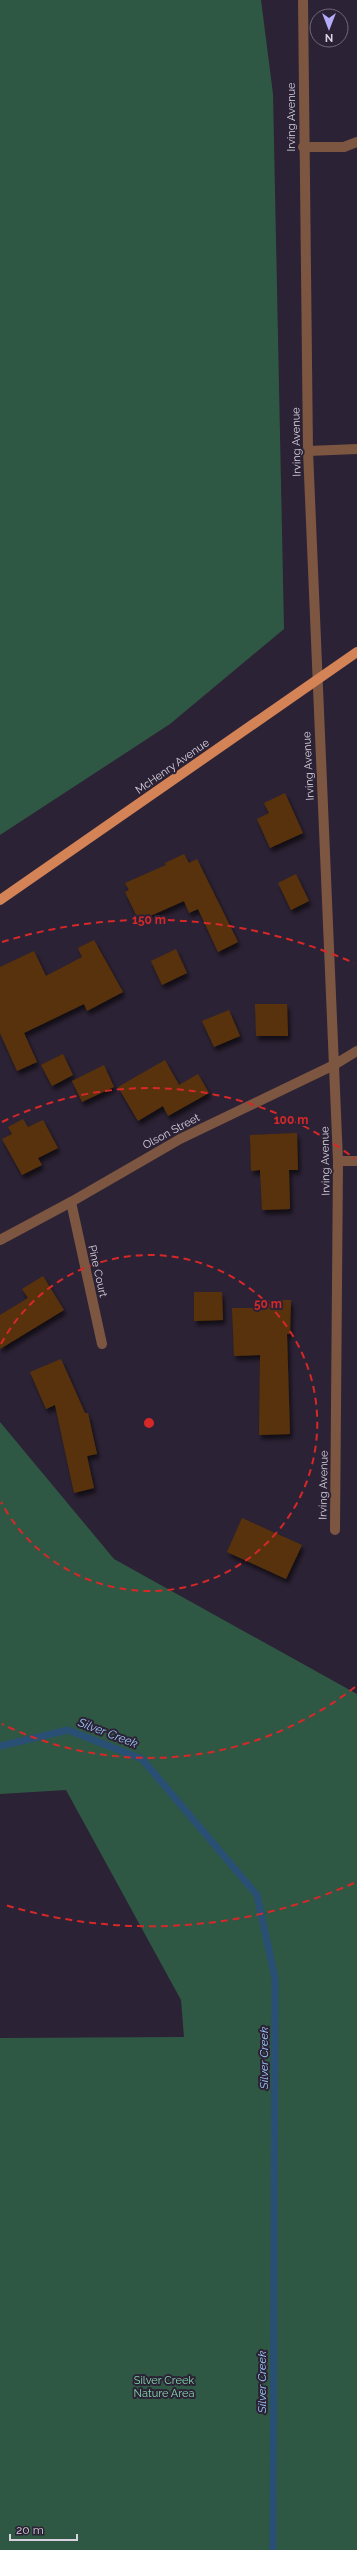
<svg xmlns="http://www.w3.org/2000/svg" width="357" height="2550" font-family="Raleway,sans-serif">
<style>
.green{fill:#2f5844}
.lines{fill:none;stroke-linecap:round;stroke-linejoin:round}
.stream{stroke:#294f74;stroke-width:7}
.building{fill:#593309;filter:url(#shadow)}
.service{stroke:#7d5641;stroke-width:10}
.minor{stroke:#7d5641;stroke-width:10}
.primary{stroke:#d38356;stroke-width:10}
.ring{fill:none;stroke:#d62828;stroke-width:2;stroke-dasharray:7 5}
.labels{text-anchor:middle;stroke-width:4;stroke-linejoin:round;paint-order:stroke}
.street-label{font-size:11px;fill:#d9d3e0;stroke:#2c2235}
.park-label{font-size:11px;fill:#81d8ab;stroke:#2c2235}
.water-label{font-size:12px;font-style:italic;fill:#9bc9fa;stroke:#2c2235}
.centre{fill:#d62828;stroke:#2c2235;stroke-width:2}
.ring-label{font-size:12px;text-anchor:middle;font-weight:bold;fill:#d62828;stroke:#2c2235;stroke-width:4;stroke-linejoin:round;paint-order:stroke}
</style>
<defs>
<filter id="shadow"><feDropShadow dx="2.5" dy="4.5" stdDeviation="2" flood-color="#0009"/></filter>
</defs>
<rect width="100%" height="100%" fill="#2c2235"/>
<g class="green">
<polygon points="0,0 261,0 273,94 284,629 170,724 0,835"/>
<polygon points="0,1422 114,1559 357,1694 357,2550 0,2550 0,2038 184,2037 181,2000 66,1790 0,1794"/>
</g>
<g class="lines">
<polyline class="stream" points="0,1746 68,1730 142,1759 257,1895 275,1978 273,2550"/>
</g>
<g class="building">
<polygon points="285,793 303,833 270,848 257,819 269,813 264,803"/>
<polygon points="184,854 189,863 197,859 238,942 218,952 198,909 189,913 184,901 139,921 125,892 129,890 125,883 166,865 165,863"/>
<polygon points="296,874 309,901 291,910 278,883"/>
<polygon points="94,940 123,992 87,1011 84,1004 24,1033 37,1062 17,1071 0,1033 0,967 34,951 46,976 82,957 78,948"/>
<polygon points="176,949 187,973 162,985 151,961"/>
<polygon points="255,1004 287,1004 288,1036 256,1036"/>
<polygon points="229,1010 240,1036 214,1047 202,1021"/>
<polygon points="63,1054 73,1075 52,1086 41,1065"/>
<polygon points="165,1060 179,1085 198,1074 209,1093 168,1116 163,1106 138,1121 118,1087"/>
<polygon points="104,1065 114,1087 82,1102 72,1081"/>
<polygon points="23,1119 28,1127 43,1120 58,1148 38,1158 42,1165 22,1175 2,1139 12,1134 8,1127"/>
<polygon points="297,1133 298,1170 289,1170 290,1209 262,1210 260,1170 251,1171 250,1135"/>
<polygon points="43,1276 64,1310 0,1349 0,1315 28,1298 22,1289"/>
<polygon points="194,1292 222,1292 223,1320 194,1321"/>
<polygon points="265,1300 291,1300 290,1334 287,1334 290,1434 259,1435 260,1355 234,1356 232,1308 265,1308"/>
<polygon points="61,1359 85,1413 88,1413 97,1454 87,1456 94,1488 74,1493 55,1405 46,1409 30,1372"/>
<polygon points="242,1518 302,1545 286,1579 227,1552"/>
</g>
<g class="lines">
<g class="service">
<polyline points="303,147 344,147 357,142"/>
<polyline points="308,451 357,449"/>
</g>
<g class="minor">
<polyline points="303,0 308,451 338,1161 335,1530"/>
<polyline points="338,1161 357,1161"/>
<polyline points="71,1202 102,1344"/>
<polyline points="0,1240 71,1202 180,1139 334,1065 357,1051"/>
</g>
<polyline class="primary" points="0,900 357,652"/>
</g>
<g class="ring">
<path d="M1 1344A168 168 0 1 1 1 1502"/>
<path d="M355 1687A335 335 0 0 1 2 1724M2 1122A335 335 0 0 1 355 1159"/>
<path d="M354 1883A503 503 0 0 1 2 1904M2 942A503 503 0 0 1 354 963"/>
</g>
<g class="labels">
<g class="street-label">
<text transform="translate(291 117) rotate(-90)" y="4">Irving Avenue</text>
<text transform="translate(296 442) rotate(-91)" y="4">Irving Avenue</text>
<text transform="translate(172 766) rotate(-35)" y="4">McHenry Avenue</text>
<text transform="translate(308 766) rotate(-93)" y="4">Irving Avenue</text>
<text transform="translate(171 1131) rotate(-28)" y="4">Olson Street</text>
<text transform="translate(325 1161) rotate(-91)" y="4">Irving Avenue</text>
<text transform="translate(98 1271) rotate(77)" y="4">Pine Court</text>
<text transform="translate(323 1485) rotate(-89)" y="4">Irving Avenue</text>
</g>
<g class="park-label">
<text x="164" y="2384">Silver Creek<tspan x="164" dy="13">Nature Area</tspan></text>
</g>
<g class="water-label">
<text transform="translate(108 1733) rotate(21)" y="4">Silver Creek</text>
<text transform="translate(264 2058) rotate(-90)" y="4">Silver Creek</text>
<text transform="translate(262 2382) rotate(-90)" y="4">Silver Creek</text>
</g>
</g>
<circle cx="149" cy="1423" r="6" class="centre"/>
<g class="ring-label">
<text x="149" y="924">150 m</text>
<text x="291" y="1124">100 m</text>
<text x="268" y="1308">50 m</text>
</g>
<g transform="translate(329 28) rotate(180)"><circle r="19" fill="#2c2235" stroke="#716979"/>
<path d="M0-3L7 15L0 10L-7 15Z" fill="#b4acf9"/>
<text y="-6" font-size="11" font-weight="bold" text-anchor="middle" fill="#d9d3e0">N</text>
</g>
<path d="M10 2534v6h67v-6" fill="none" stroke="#d9d3e0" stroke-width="2"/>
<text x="16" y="2534" font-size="12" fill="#d9d3e0" stroke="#2c2235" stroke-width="3" paint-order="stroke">20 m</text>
</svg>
